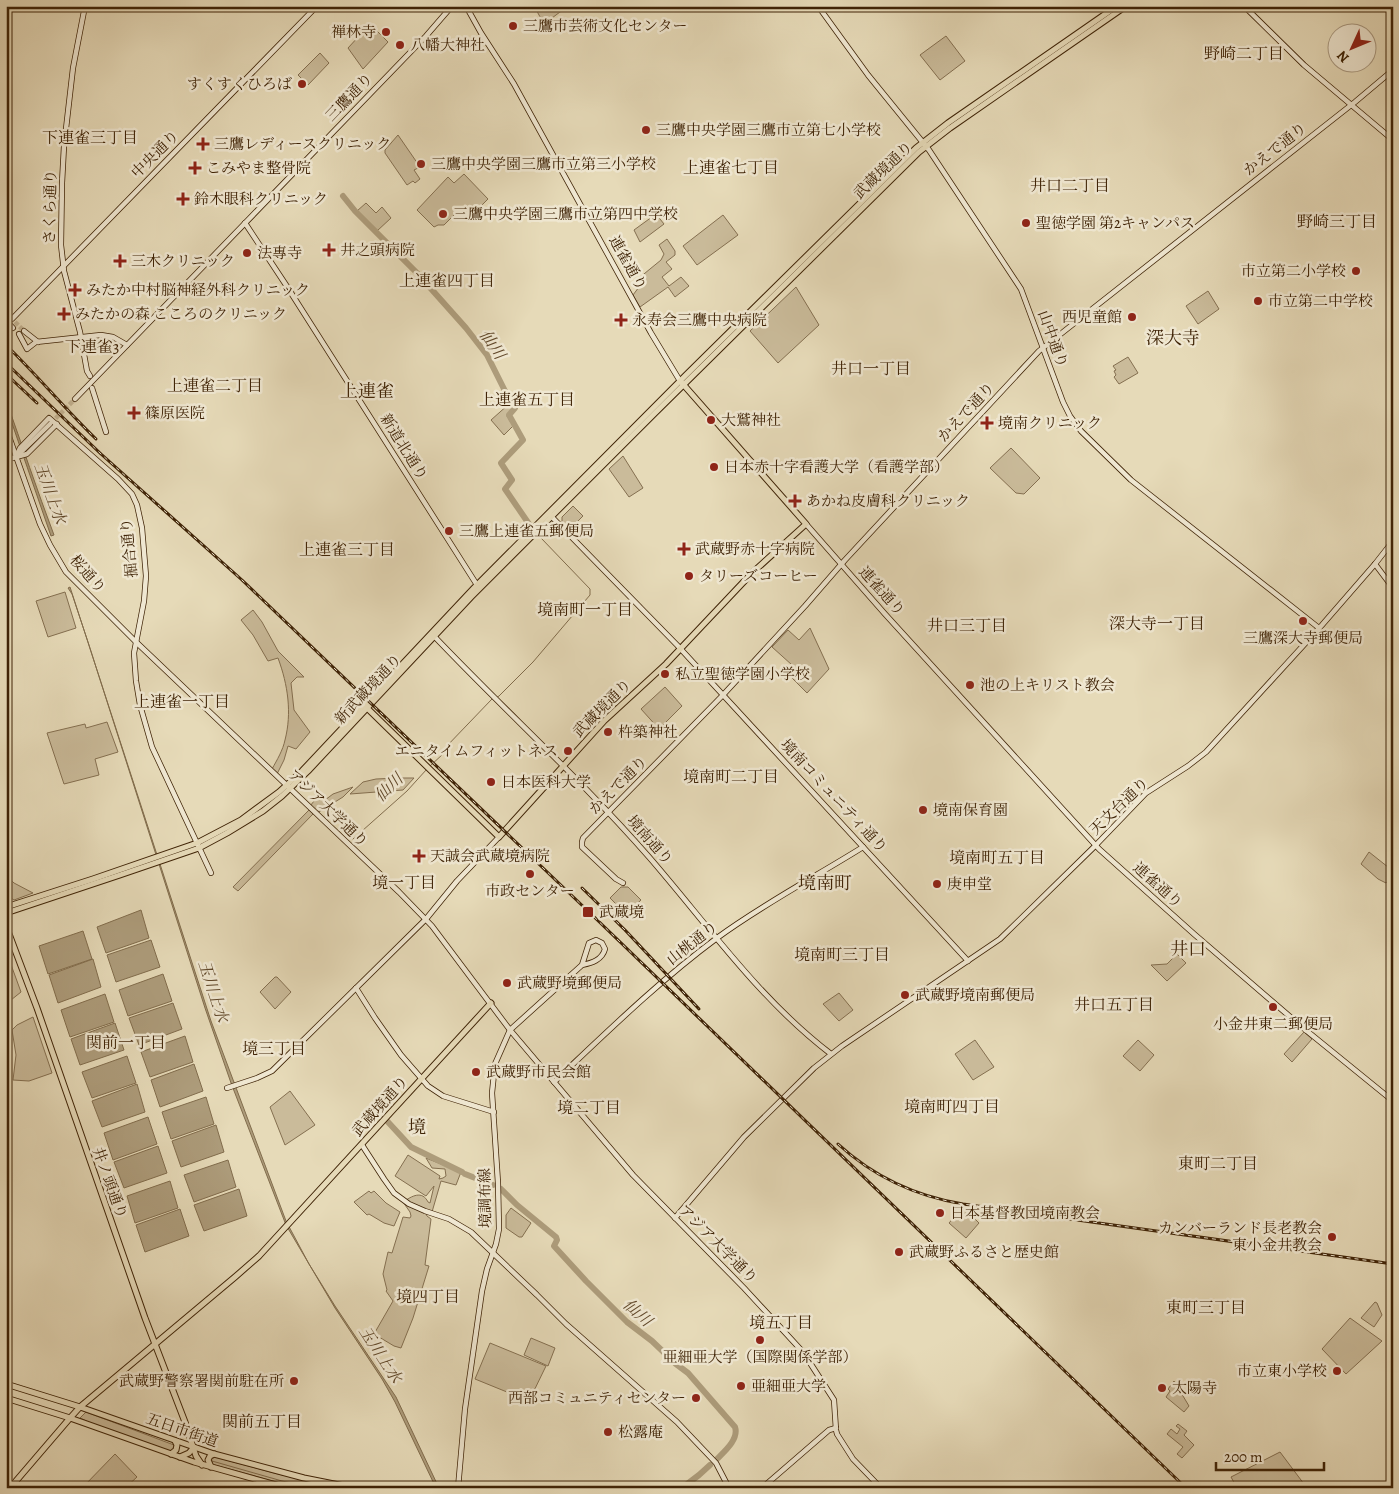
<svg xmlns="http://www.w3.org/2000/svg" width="1399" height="1494" font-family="Alegreya,'Noto Serif JP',serif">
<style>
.green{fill:#cabb9a;stroke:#846f50}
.water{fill:#ad9c7b;stroke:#816c4c}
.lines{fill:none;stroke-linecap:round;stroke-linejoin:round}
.stream{stroke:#816c4c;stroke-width:1}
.river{stroke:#ad9c7b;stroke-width:6}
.secondary-tunnel{stroke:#c5b594;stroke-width:4.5;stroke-dasharray:4.5 2;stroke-linecap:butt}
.secondary-casing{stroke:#3f2306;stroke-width:6}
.primary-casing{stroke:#3f2306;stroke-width:7}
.secondary{stroke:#efe7d1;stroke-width:4.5}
.primary{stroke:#e6dab8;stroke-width:5}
.rail-casing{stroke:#3f2306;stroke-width:3}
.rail{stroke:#efe7d1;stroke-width:1;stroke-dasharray:4;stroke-linecap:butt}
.poi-dot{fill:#8f2418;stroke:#efe7d1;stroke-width:2}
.labels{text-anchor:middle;stroke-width:5;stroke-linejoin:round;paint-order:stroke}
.poi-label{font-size:15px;fill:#3f2306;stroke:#efe7d1;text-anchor:start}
.street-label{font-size:15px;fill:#3f2306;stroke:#efe7d1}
.neighbourhood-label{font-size:16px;fill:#3f2306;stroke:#efe7d1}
.water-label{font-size:16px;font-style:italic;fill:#604729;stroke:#efe7d1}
.quarter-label{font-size:18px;fill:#3f2306;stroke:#efe7d1}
</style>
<rect width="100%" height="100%" fill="#e6dab8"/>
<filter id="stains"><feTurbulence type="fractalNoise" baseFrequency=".004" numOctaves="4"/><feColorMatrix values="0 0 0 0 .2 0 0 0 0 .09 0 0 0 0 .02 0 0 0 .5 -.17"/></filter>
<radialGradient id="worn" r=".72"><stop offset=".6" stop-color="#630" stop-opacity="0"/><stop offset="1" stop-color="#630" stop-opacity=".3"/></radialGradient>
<g class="green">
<polygon points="534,6 568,6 544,24"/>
<polygon points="370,24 388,42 363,69 348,48"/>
<polygon points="946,36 965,61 940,80 920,55"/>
<polygon points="320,53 329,63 308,85 298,75"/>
<polygon points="398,135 418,164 416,165 418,168 414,170 420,179 415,183 413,181 407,185 385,153 385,150"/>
<polygon points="464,174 488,199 478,209 473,205 464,214 459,210 444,225 438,225 434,227 417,210 448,177 454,183"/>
<polygon points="366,203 376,213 382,207 391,218 377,231 357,211"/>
<polygon points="656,214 664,224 640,242 634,230"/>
<polygon points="723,215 738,235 697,265 683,246"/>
<polygon points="667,239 675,251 675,255 666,262 672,269 662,277 669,286 681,277 689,286 675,297 668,287 640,307 633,295 639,287 639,278 661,260 664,254 659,245"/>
<polygon points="796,287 819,325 778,363 750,331"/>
<polygon points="1208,291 1219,309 1198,324 1186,306"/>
<polygon points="1128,357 1138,373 1119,384 1114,377 1116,375 1114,371 1116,370 1113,366"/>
<polygon points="509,404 513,410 507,416 513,426 504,435 491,420"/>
<polygon points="1011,448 1040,478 1024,494 1016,493 990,468"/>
<polygon points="623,456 643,488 629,497 609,469"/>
<polygon points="573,506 583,516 569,530 562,522 562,517"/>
<polygon points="65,592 76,628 48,637 36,601"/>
<path d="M253,610l9,12 16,29 26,26h-7l-6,6 3,27 16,22 -14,17 -8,-3 -4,14 -7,14 -5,-5c5,-9 11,-19 13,-29 7,-27 3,-55 -7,-82l-10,3 -15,-26 -12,-15z"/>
<polygon points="810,628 829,669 807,693 786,672 792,665 772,647 788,630 799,640"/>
<polygon points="665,687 682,706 659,729 641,709"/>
<polygon points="107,722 118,752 95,759 99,775 64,784 47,733 85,724 86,728"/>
<polygon points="398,778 414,778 403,790 350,794 363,782 376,779"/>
<polygon points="353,787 343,797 317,813 310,806 319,795 325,800 333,794"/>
<polygon points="309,810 313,814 238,891 233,887"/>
<polygon points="1369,852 1393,871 1393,875 1386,883 1378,879 1361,864"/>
<path d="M6,875l8,8 19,10 -19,7c-10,-5 -8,-15 -8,-25z"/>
<polygon points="621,887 628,887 641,900 626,914 610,898"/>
<polygon points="6,951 21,992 6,1004"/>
<polygon points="1177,954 1186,963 1167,981 1151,965 1167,964"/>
<polygon points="275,977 277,977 291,992 275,1009 260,992"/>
<polygon points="839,993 853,1010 839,1021 823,1004"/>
<polygon points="33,1017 52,1073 29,1081 13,1080 16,1055 12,1030 17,1025"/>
<polygon points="1304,1032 1312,1039 1292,1062 1284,1054"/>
<polygon points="975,1040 994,1067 973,1080 955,1054"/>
<polygon points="1138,1040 1154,1055 1140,1071 1123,1056"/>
<polygon points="290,1091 315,1125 285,1145 270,1107"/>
<path d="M408,1155l32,21 -1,3 4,-1 3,-2 -1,-7 -13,-1 -6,-10 35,14 -5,13 -15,-4 -9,31 -6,2 1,2 4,3 -6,46 4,1 -16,52 -12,30 -7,-2 -20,-12 19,-33 -7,-10 1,-1 -4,-16 5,-22 4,1 11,-36 7,1 1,-2 -1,-4 -7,-10c9,-6 19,-12 25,0l2,1 4,-17 -8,10 -31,-20z"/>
<polygon points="369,1191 371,1193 374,1191 386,1203 400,1212 394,1226 384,1223 369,1214 367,1215 354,1202"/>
<polygon points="963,1207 979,1223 966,1238 949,1223"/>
<polygon points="511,1208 531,1223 522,1237 519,1237 506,1228 506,1215"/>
<polygon points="1375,1302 1377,1303 1382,1315 1374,1327 1361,1318"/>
<polygon points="1350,1318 1382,1341 1346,1374 1322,1349"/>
<polygon points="531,1338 555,1348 548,1366 524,1355"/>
<polygon points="490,1343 546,1366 529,1401 475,1379"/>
<polygon points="1174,1381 1189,1406 1184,1412 1166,1397 1170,1391 1168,1389"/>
<polygon points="86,1412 174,1445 173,1449 170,1452 99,1427 80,1418"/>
<polygon points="1178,1424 1187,1431 1184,1435 1194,1445 1182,1458 1177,1454 1183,1447 1167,1434 1171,1429 1177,1434 1180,1429 1176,1426"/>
<polygon points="1280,1452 1307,1488 1237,1488 1231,1477"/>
<polygon points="115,1454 137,1477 125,1488 82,1488"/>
<polygon points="215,1457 274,1473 337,1488 299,1488 211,1464 211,1459"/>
</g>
<g class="water">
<path d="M6,400c16,45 31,90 48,135l-3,1 -45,-130z"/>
<polygon points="70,587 211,1021 286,1221 309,1264 335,1306 396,1397 439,1488 436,1488 395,1402 382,1379 335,1308 286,1225 231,1083 205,1008 88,642 72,594 68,588"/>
<polygon points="141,910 149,938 106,953 97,927"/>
<polygon points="83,931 92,959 48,974 39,946"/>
<polygon points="151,940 160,967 116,982 107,955"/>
<polygon points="93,959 101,987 58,1003 49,975"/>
<polygon points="163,974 172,1001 128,1016 119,990"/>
<polygon points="105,994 114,1022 70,1037 61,1010"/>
<polygon points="173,1003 182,1029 139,1045 129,1018"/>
<polygon points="115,1023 124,1050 80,1065 71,1039"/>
<polygon points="185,1036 193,1062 150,1077 141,1052"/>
<polygon points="127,1056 136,1083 92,1098 82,1072"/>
<polygon points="194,1064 203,1091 160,1107 151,1080"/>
<polygon points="137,1084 145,1112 102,1127 92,1101"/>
<polygon points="206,1097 214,1124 171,1139 162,1112"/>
<polygon points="148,1117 157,1144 113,1160 104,1133"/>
<polygon points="216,1125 224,1152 181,1167 172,1141"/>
<polygon points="158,1146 167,1173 124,1188 114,1162"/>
<polygon points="228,1160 236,1187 194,1202 184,1175"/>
<polygon points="170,1181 178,1208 135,1223 127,1196"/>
<polygon points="239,1189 247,1216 204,1231 194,1205"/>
<polygon points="180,1209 189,1236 145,1252 136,1225"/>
</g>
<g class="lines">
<g class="stream">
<polyline points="496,698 499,696 533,662 590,595 590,589 541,538"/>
<polyline points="444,749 492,699"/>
<polyline points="430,766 443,754"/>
<polyline points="353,839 407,791 427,769"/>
<polyline points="212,1461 282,1481 315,1488"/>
</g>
<g class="river">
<polyline points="343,196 355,211 417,273 466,328 487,355 505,391 515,408 509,415 523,440 501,463 512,480 505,489 529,524"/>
<polyline points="388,1122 411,1147 462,1172"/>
<polyline points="465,1174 493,1185"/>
<path d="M501,1189l16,16 39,32 1,3 -3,6 32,35 41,41 25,19 24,23 12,9 47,54c4,12 -10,24 -18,32"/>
<polyline points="682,1488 699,1475 710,1465"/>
</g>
<g class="secondary-tunnel">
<polyline points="6,314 10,318"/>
<polyline points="15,322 24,331"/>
<polyline points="51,423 75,399"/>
</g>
<g class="secondary-casing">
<g id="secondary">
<polyline points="85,6 73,68 64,146 62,183 61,245 64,271 80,332 87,371 90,376"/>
<polyline points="466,6 481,33 514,84 651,333 680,381"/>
<polyline points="818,6 868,75 929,150 1021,289 1063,402 1070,416 1081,431 1131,480 1319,628"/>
<polyline points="1244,6 1304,65 1393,140"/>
<polyline points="245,223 286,285 477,585"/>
<polyline points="12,319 317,6"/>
<polyline points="7,322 13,328"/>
<polyline points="24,331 38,342"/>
<polyline points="19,334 27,349 36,342 101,335 113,337 127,345"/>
<polyline points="92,388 106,432"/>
<polyline points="75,399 426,36 452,6"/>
<polyline points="6,428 40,524 50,545 66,572 136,642 399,892 432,926 510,1030 633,1175 744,1288 803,1352 834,1400 836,1430 837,1434 853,1459 881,1488"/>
<polyline points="16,457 20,448 49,418 118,479 132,494 137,505 142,528 146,576 144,601 134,653 136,681 140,705 152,747 211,873"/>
<polyline points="16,457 27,454 57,424"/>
<polyline points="6,460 16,457 50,424"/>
<polyline points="549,514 677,645 968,961"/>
<polyline points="806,524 885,614 1099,849 1194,934 1302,1027 1393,1101"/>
<polyline points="1375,564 1393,588"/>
<path d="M433,635c71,75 148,144 216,222 59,68 110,142 182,197"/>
<polyline points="623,883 616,879 582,847 582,842 583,838 723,695 805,606 845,560 1039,351 1355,102 1393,70"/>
<polyline points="356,988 375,1018 401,1055 428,1086 443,1096 494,1112"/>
<path d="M554,1082c53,-50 105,-101 163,-144 46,-34 98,-61 146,-91"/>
<polyline points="227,1088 257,1078 272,1071 426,919 457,881 499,837"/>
<polyline points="362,1145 384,1179 394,1193 409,1204 425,1211 449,1219 471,1232 537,1295 566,1324 677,1422 716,1463 729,1488"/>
<polyline points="675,1218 744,1137 814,1068 842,1046 1000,939 1095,846 1146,793 1188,766 1206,752 1322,625 1375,564 1393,541"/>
<path d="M458,1488l7,-79 17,-118 5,-22 9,-25 3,-15 -1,-46 -6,-90 3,-29 15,-34 72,-65c10,-2 20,-5 23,-16l-3,-6 -6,-3 -7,3 -7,22"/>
<polyline points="762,1488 829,1430 836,1428"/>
</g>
</g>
<g class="primary-casing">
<g id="primary">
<polyline points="366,707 499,837 604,721 666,664 752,573 806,524 682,383"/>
<polyline points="6,907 93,879 197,843 241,820 279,792 302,771 474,588 685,376 916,148 948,123 1117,6"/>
<polyline points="6,913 120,875 199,848 227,833 263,811 282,796 308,771 471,597 654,414 919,152 950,128 1126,6"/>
<polyline points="6,926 37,1008 145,1318 185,1422 196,1456 202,1465"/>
<polyline points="6,1384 80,1407 214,1454 304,1478 354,1488"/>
<polyline points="6,1398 70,1418 194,1462 287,1488"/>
<polyline points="171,1454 176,1450 177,1445 175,1441"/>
<polyline points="180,1457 189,1453 194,1447"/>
<polyline points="211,1467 208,1460 210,1456 214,1454"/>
<polyline points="10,1488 70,1418 80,1407 235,1277 259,1256 491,1003"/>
</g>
</g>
<use href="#secondary" class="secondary"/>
<use href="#primary" class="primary"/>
<g class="rail-casing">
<g id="rail">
<path d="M6,345c31,30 59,64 90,94"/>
<polyline points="6,363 101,454 242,580 589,912 1186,1488"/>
<polyline points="6,374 37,403"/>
<polyline points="582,888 625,930 699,1009"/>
<path d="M838,1144c36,33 77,52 125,60l430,60"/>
</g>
</g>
<use href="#rail" class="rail"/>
</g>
<g class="poi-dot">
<circle cx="513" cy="26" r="5"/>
<circle cx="386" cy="32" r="5"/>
<circle cx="400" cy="45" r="5"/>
<circle cx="302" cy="84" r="5"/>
<circle cx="646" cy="130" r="5"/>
<path d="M200.5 136.5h5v5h5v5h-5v5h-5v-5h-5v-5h5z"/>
<circle cx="421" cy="164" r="5"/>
<path d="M192.5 160.5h5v5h5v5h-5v5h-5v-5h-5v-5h5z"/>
<path d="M180.5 191.5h5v5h5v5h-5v5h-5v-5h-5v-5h5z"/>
<circle cx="443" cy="214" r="5"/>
<circle cx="1026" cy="223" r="5"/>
<path d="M326.5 242.5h5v5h5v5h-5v5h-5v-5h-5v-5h5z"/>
<circle cx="247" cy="253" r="5"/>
<path d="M117.5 253.5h5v5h5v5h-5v5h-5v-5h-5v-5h5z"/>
<circle cx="1356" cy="271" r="5"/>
<path d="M72.5 282.5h5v5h5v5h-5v5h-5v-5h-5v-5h5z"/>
<circle cx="1258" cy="301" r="5"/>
<path d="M61.5 306.5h5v5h5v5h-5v5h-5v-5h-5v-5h5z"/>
<circle cx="1132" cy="317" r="5"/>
<path d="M618.5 312.5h5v5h5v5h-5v5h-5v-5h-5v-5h5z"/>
<path d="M131.5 405.5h5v5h5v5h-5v5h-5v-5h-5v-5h5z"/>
<circle cx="711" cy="420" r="5"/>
<path d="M984.5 415.5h5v5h5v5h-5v5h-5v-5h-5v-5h5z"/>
<circle cx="714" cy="467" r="5"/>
<path d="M792.5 493.5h5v5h5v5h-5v5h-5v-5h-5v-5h5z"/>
<circle cx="449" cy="531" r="5"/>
<path d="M681.5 541.5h5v5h5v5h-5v5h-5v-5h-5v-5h5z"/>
<circle cx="689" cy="576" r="5"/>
<circle cx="1303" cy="621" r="5"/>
<circle cx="665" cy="674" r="5"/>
<circle cx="970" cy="685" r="5"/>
<circle cx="608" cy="732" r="5"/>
<circle cx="568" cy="751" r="5"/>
<circle cx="491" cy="782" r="5"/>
<circle cx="923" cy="810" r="5"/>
<path d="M416.5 848.5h5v5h5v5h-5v5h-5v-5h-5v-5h5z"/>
<circle cx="530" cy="874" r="5"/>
<circle cx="937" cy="884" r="5"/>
<rect x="582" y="906" width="12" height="12" rx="2.5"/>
<circle cx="507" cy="983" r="5"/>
<circle cx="905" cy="995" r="5"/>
<circle cx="1273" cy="1007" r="5"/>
<circle cx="476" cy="1072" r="5"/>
<circle cx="940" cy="1213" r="5"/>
<circle cx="1332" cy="1237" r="5"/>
<circle cx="899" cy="1252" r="5"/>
<circle cx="760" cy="1340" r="5"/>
<circle cx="1337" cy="1371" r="5"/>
<circle cx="294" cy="1381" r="5"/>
<circle cx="741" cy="1386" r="5"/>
<circle cx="1162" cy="1388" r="5"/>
<circle cx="696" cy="1398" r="5"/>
<circle cx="608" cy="1432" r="5"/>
</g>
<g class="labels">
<g class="poi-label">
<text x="523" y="31">三鷹市芸術文化センター</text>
<text x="376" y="37" text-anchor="end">禅林寺</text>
<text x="410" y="50">八幡大神社</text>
<text x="292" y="89" text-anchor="end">すくすくひろば</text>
<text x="656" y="135">三鷹中央学園三鷹市立第七小学校</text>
<text x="214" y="149">三鷹レディースクリニック</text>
<text x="431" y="169">三鷹中央学園三鷹市立第三小学校</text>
<text x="206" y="173">こみやま整骨院</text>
<text x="194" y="204">鈴木眼科クリニック</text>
<text x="453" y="219">三鷹中央学園三鷹市立第四中学校</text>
<text x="1036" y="228">聖徳学園 第2キャンパス</text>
<text x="340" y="255">井之頭病院</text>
<text x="257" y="258">法專寺</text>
<text x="131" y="266">三木クリニック</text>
<text x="1346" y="276" text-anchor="end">市立第二小学校</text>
<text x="86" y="295">みたか中村脳神経外科クリニック</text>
<text x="1268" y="306">市立第二中学校</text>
<text x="75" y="319">みたかの森 こころのクリニック</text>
<text x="1122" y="322" text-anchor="end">西児童館</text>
<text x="632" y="325">永寿会三鷹中央病院</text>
<text x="145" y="418">篠原医院</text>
<text x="721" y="425">大鷲神社</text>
<text x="998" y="428">境南クリニック</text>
<text x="724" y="472">日本赤十字看護大学（看護学部）</text>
<text x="806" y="506">あかね皮膚科クリニック</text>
<text x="459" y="536">三鷹上連雀五郵便局</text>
<text x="695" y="554">武蔵野赤十字病院</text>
<text x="699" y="581">タリーズコーヒー</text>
<text x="1303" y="643" text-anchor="middle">三鷹深大寺郵便局</text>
<text x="675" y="679">私立聖徳学園小学校</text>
<text x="980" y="690">池の上キリスト教会</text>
<text x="618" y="737">杵築神社</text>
<text x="558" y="756" text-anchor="end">エニタイムフィットネス</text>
<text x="501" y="787">日本医科大学</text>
<text x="933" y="815">境南保育園</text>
<text x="430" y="861">天誠会武蔵境病院</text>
<text x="947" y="889">庚申堂</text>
<text x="530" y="896" text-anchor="middle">市政センター</text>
<text x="599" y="917">武蔵境</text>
<text x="517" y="988">武蔵野境郵便局</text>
<text x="915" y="1000">武蔵野境南郵便局</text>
<text x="1273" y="1029" text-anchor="middle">小金井東二郵便局</text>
<text x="486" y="1077">武蔵野市民会館</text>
<text x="950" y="1218">日本基督教団境南教会</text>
<text x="1322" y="1233" text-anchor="end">カンバーランド長老教会<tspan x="1322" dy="17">東小金井教会</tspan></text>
<text x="909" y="1257">武蔵野ふるさと歴史館</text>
<text x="760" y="1362" text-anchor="middle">亜細亜大学（国際関係学部）</text>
<text x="1327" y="1376" text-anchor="end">市立東小学校</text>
<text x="284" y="1386" text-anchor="end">武蔵野警察署関前駐在所</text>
<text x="751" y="1391">亜細亜大学</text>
<text x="1172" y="1393">太陽寺</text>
<text x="686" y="1403" text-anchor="end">西部コミュニティセンター</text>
<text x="618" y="1437">松露庵</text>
</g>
<g class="street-label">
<text transform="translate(349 97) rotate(-46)" y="5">三鷹通り</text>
<text transform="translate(1275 149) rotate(-38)" y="5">かえで通り</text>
<text transform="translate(155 154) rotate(-45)" y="5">中央通り</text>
<text transform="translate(883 170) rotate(-44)" y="5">武蔵境通り</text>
<text transform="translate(50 207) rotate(-89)" y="5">さくら通り</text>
<text transform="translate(628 263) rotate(61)" y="5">連雀通り</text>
<text transform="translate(1053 339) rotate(70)" y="5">山中通り</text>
<text transform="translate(966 412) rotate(-47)" y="5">かえで通り</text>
<text transform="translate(404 447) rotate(58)" y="5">新道北通り</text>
<text transform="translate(129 548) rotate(-96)" y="5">掘合通り</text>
<text transform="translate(88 574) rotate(48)" y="5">桜通り</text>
<text transform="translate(882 591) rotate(48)" y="5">連雀通り</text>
<text transform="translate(368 689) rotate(-47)" y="5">新武蔵境通り</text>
<text transform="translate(602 708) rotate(-45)" y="5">武蔵境通り</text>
<text transform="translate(618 785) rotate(-45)" y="5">かえで通り</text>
<text transform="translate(834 796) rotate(47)" y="5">境南コミュニティ通り</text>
<text transform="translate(1119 806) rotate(-44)" y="5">天文台通り</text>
<text transform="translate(328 808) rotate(44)" y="5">アジア大学通り</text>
<text transform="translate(650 840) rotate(48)" y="5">境南通り</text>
<text transform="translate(1158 885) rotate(42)" y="5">連雀通り</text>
<text transform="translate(692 943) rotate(-38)" y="5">山桃通り</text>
<text transform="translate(380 1106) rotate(-48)" y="5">武蔵境通り</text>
<text transform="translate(110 1183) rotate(70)" y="5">井ノ頭通り</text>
<text transform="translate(485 1198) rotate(-91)" y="5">境調布線</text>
<text transform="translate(718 1244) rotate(45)" y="5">アジア大学通り</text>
<text transform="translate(182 1430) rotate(19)" y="5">五日市街道</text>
</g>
<g class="neighbourhood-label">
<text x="1244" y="59">野崎二丁目</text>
<text x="90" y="143">下連雀三丁目</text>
<text x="731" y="173">上連雀七丁目</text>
<text x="1070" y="191">井口二丁目</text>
<text x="1337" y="227">野崎三丁目</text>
<text x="447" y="286">上連雀四丁目</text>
<text x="92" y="352">下連雀3</text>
<text x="871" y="374">井口一丁目</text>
<text x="215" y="391">上連雀二丁目</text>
<text x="527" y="405">上連雀五丁目</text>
<text x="347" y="555">上連雀三丁目</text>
<text x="585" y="615">境南町一丁目</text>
<text x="1157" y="629">深大寺一丁目</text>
<text x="967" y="631">井口三丁目</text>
<text x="182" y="707">上連雀一丁目</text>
<text x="731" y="782">境南町二丁目</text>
<text x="997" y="863">境南町五丁目</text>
<text x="404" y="888">境一丁目</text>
<text x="842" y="960">境南町三丁目</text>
<text x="1114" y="1010">井口五丁目</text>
<text x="126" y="1048">関前一丁目</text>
<text x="274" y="1054">境三丁目</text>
<text x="952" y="1112">境南町四丁目</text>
<text x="589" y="1113">境二丁目</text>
<text x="1218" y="1169">東町二丁目</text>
<text x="428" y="1302">境四丁目</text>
<text x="1206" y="1313">東町三丁目</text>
<text x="781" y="1328">境五丁目</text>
<text x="262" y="1427">関前五丁目</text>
</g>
<g class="water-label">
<text transform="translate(493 344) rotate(55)" y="6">仙川</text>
<text transform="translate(51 493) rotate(70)" y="6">玉川上水</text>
<text transform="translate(388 787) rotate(-44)" y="6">仙川</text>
<text transform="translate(214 991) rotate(72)" y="6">玉川上水</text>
<text transform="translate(638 1312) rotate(42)" y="6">仙川</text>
<text transform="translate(381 1354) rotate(57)" y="6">玉川上水</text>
</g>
<g class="quarter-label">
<text x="1173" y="344">深大寺</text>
<text x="367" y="397">上連雀</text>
<text x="825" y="889">境南町</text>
<text x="1188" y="955">井口</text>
<text x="417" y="1133">境</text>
</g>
</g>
<rect width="1399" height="1494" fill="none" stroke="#e6dab8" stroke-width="25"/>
<rect x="8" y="8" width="1384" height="1479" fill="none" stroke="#3f2306" stroke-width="2.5"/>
<rect x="12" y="12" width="1374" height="1469" fill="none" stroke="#3f2306"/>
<g transform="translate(1352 48) rotate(226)"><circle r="24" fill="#efe7d1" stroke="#a99980"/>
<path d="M0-4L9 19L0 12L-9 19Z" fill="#8f2418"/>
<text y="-8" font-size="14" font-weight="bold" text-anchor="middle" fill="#3f2306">N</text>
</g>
<path d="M1216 1462v8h108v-8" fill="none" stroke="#3f2306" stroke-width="2.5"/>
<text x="1224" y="1462" font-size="15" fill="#3f2306" stroke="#efe7d1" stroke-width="4" paint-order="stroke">200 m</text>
<rect width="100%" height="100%" filter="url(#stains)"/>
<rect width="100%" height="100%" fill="url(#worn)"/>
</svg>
